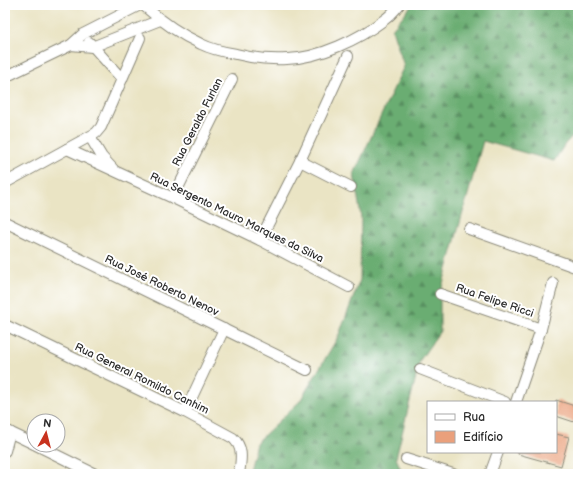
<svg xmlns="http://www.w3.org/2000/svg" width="583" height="479" font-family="'Balsamiq Sans',sans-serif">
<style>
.forest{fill:url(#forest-firs);stroke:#4a6c4e}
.building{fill:#eaa07c}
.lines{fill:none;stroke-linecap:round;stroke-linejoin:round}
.street-casing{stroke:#8a8878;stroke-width:12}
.street{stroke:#fff;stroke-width:10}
.labels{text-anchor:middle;stroke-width:4;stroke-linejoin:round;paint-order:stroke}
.street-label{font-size:11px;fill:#2b2b2b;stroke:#fff}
</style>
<defs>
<pattern id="forest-firs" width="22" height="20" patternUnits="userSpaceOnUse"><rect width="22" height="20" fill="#6aad72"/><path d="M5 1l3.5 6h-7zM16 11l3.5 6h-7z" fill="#578d5e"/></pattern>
</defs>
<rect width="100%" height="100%" fill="#fff"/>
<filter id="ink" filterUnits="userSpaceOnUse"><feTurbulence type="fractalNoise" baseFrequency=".025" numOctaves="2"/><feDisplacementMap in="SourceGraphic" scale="8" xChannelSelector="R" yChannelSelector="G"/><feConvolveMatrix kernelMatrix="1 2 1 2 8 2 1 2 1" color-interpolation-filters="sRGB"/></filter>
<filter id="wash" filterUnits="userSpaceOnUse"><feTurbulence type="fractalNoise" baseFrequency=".012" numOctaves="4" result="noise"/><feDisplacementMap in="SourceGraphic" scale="16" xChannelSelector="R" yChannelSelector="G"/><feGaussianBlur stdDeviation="0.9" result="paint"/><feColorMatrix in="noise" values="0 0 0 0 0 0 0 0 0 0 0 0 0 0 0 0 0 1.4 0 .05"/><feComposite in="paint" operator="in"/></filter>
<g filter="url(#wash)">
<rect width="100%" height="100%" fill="#eae4c4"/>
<polygon class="forest" points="412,5 578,5 578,130 565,144 554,161 483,141 440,294 440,331 420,360 396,458 403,474 248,474 256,443 300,401 338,337 360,280 361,217 354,174 404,66 392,29"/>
<g id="blocks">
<g class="building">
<polygon points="556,400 578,407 577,423 556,416"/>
<polygon points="556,434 569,437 561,466 518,454 518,452 556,452"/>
</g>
</g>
</g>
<g filter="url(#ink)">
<use href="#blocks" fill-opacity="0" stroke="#8a8878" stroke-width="1"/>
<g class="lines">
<g class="street-casing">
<g id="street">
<path d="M143,5c17,15 36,29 58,39 10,5 23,8 35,10 16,4 34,6 51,5 33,-1 72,-20 97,-39 6,-4 11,-10 15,-15"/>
<polyline points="89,42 122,79"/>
<polyline points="71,45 92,47 160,20"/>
<polyline points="5,77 71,45 83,34 140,5"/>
<polyline points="90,137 102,157 113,169"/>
<polyline points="67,149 173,198 260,240 349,287"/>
<polyline points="300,161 351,187"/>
<polyline points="5,183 96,133 101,127 140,38"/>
<polyline points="173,198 232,79"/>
<polyline points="5,222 307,370"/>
<polyline points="469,229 578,268"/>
<polyline points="260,240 300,161 348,56"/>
<polyline points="440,294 541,329"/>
<path d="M5,325l180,87 48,26c11,10 8,22 6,36"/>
<polyline points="420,369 505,402"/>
<polyline points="516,402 541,329 553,283"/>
<polyline points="185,412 224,329"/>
<polyline points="5,430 34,444"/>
<polyline points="36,445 95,474"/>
<polyline points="5,451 10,432"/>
<polyline points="406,459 453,474"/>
<polyline points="490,474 498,452"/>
</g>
</g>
<use href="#street" class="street"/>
</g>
</g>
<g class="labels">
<g class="street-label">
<text transform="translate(197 122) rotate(-63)" y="4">Rua Geraldo Furlan</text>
<text transform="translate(237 217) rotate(26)" y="4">Rua Sergento Mauro Marques da Silva</text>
<text transform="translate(162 285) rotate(26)" y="4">Rua José Roberto Nenov</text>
<text transform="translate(495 300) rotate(19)" y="4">Rua Felipe Ricci</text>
<text transform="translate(142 378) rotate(26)" y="4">Rua General Romildo Canhim</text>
</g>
</g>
<rect width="583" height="479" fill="none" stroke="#fff" stroke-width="20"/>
<rect x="427" y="401" width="130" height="52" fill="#ffffff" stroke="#aaaaaa"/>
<rect x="435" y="414" width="20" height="6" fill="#ffffff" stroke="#aaaaaa"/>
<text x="463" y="421" font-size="12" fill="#2b2b2b">Rua</text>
<rect x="435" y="431" width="20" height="12" fill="#eaa07c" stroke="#aaaaaa"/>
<text x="463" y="441" font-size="12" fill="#2b2b2b">Edifício</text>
<g transform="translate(46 433) rotate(7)"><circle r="19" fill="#ffffff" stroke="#aaaaaa"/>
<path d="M0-3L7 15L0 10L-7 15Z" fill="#c8321e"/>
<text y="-6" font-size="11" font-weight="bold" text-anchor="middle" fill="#2b2b2b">N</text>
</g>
</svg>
